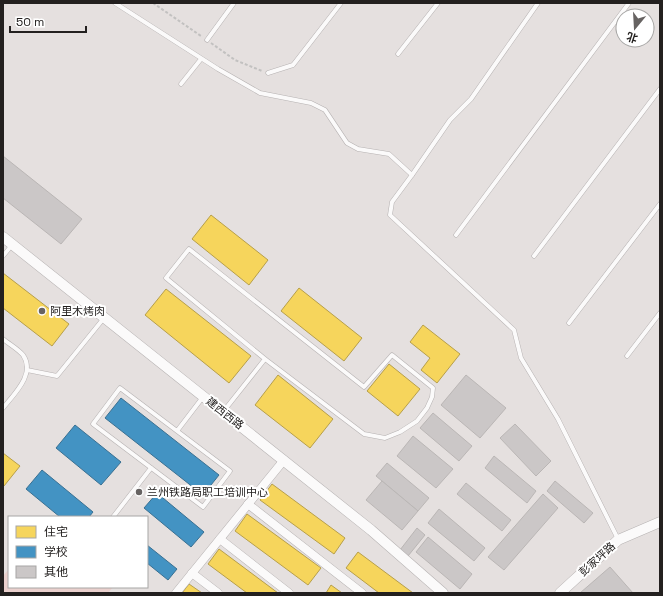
<svg xmlns="http://www.w3.org/2000/svg" width="663" height="596" font-family="'Space Grotesk','Noto Sans SC',sans-serif">
<style>
.green{fill:#ead0cd}
.homes{fill:#f6d55c;stroke:#b79f4a}
.schools{fill:#4393c3;stroke:#397092}
.building{fill:#cbc7c7;stroke:#bab6b5}
.lines{fill:none;stroke-linecap:round;stroke-linejoin:round}
.service-casing{stroke:#b6b2b2;stroke-width:5}
.minor-casing{stroke:#b6b2b2;stroke-width:9}
.tertiary-casing{stroke:#b6b2b2;stroke-width:11}
.path{stroke:#c2c1c0;stroke-width:2;stroke-dasharray:3 2;stroke-linecap:butt}
.service{stroke:#fbfafa;stroke-width:4}
.minor{stroke:#fbfafa;stroke-width:8}
.tertiary{stroke:#fbfafa;stroke-width:10}
.poi-dot{fill:#676362;stroke:#fff;stroke-width:1.5}
.labels{text-anchor:middle;stroke-width:4;stroke-linejoin:round;paint-order:stroke}
.poi-label{font-size:11px;fill:#23201f;stroke:#fff;text-anchor:start}
.street-label{font-size:11px;fill:#23201f;stroke:#fff}
</style>
<rect width="100%" height="100%" fill="#e5e0df"/>
<polygon class="green" points="9,569 9,587 113,587 108,593 3,593 3,576"/>
<g class="homes">
<polygon points="211,215 268,260 249,285 192,239"/>
<polygon points="3,273 69,324 52,346 3,308"/>
<polygon points="299,288 362,338 344,361 281,311"/>
<polygon points="166,289 251,356 229,383 145,315"/>
<polygon points="423,325 460,354 437,383 421,370 430,358 410,342"/>
<polygon points="389,364 420,389 398,416 367,391"/>
<polygon points="278,375 333,419 310,448 255,405"/>
<polygon points="3,453 20,466 4,486 3,485"/>
<polygon points="272,484 345,538 334,554 260,500"/>
<polygon points="247,514 321,568 308,585 235,531"/>
<polygon points="219,549 278,593 247,593 208,564"/>
<polygon points="358,552 413,593 379,593 346,568"/>
<polygon points="189,584 202,593 182,593"/>
<polygon points="331,585 342,593 326,593"/>
</g>
<g class="schools">
<polygon points="121,398 219,475 203,495 105,418"/>
<polygon points="75,425 121,462 101,485 56,448"/>
<polygon points="42,470 93,512 89,517 60,517 26,489"/>
<polygon points="157,493 204,532 191,547 144,508"/>
<polygon points="147,545 177,569 168,580 147,563"/>
</g>
<g class="building">
<polygon points="3,156 82,219 61,244 3,198"/>
<polygon points="466,375 506,408 480,438 441,405"/>
<polygon points="433,413 472,446 459,461 420,428"/>
<polygon points="515,424 551,461 536,476 500,438"/>
<polygon points="413,436 453,469 436,488 397,456"/>
<polygon points="494,456 536,491 527,503 485,468"/>
<polygon points="387,463 429,498 418,511 376,476"/>
<polygon points="382,481 418,511 402,530 366,500"/>
<polygon points="555,481 593,513 584,523 547,491"/>
<polygon points="466,483 511,520 502,531 457,494"/>
<polygon points="543,494 558,508 504,570 488,557"/>
<polygon points="439,509 485,548 474,561 428,523"/>
<polygon points="417,528 425,535 408,556 400,550"/>
<polygon points="428,537 472,574 460,589 416,552"/>
<polygon points="610,567 633,593 580,593"/>
</g>
<g class="lines">
<g class="service-casing">
<g id="service">
<polyline points="115,3 218,69 260,93 311,103 325,110 347,143 358,149 389,154 412,175"/>
<polyline points="538,3 471,99 450,120 412,175 392,202 390,215 514,330 521,358 558,419 618,539"/>
<polyline points="207,40 234,3"/>
<polyline points="398,54 438,3"/>
<polyline points="268,73 293,65 341,3"/>
<polyline points="181,84 201,59"/>
<polyline points="456,235 629,3"/>
<polyline points="3,256 12,245"/>
<polyline points="534,256 660,89"/>
<polyline points="569,323 660,204"/>
<path d="M3,339c6,5 15,10 20,16 13,19 -9,39 -20,53"/>
<polyline points="627,356 660,313"/>
<polyline points="27,370 57,376 104,318"/>
<polyline points="223,412 265,359 364,434 385,438 400,432 417,421 427,408 432,397 433,388 392,355 364,387 189,249 166,278 265,359"/>
<polyline points="177,431 120,388 93,424 203,507 230,471 177,431 203,397"/>
<polyline points="113,517 151,468"/>
</g>
</g>
<g class="minor-casing">
<g id="minor">
<polyline points="248,504 362,593"/>
<polyline points="220,539 289,593"/>
<polyline points="192,573 218,593"/>
<polyline points="176,593 284,460"/>
</g>
</g>
<g class="tertiary-casing">
<g id="tertiary">
<polyline points="3,237 371,530 443,593"/>
<polyline points="560,593 618,540 660,522"/>
</g>
</g>
<g class="path">
<polyline points="153,3 201,36"/>
<polyline points="211,43 235,60 262,71"/>
</g>
<use href="#service" class="service"/>
<use href="#minor" class="minor"/>
<use href="#tertiary" class="tertiary"/>
</g>
<g class="poi-dot">
<circle cx="42" cy="311" r="4"/>
<circle cx="139" cy="492" r="4"/>
</g>
<g class="labels">
<g class="poi-label">
<text x="50" y="315">阿里木烤肉</text>
<text x="147" y="496">兰州铁路局职工培训中心</text>
</g>
<g class="street-label">
<text transform="translate(225 413) rotate(38)" y="4">建西西路</text>
<text transform="translate(597 559) rotate(-42)" y="4">彭家坪路</text>
</g>
</g>
<rect width="663" height="596" fill="none" stroke="#23201f" stroke-width="8"/>
<rect x="8" y="516" width="140" height="72" fill="#ffffff" stroke="#a7a6a5"/>
<rect x="16" y="526" width="20" height="12" fill="#f6d55c" stroke="#a7a6a5"/>
<text x="44" y="536" font-size="12" fill="#23201f">住宅</text>
<rect x="16" y="546" width="20" height="12" fill="#4393c3" stroke="#a7a6a5"/>
<text x="44" y="556" font-size="12" fill="#23201f">学校</text>
<rect x="16" y="566" width="20" height="12" fill="#cbc7c7" stroke="#a7a6a5"/>
<text x="44" y="576" font-size="12" fill="#23201f">其他</text>
<g transform="translate(635 28) rotate(198)"><circle r="19" fill="#ffffff" stroke="#a7a6a5"/>
<path d="M0-3L7 15L0 10L-7 15Z" fill="#676362"/>
<text y="-6" font-size="11" font-weight="bold" text-anchor="middle" fill="#23201f">北</text>
</g>
<path d="M10 26v6h76v-6" fill="none" stroke="#23201f" stroke-width="2"/>
<text x="16" y="26" font-size="12" fill="#23201f" stroke="#ffffff" stroke-width="3" paint-order="stroke">50 m</text>
</svg>
